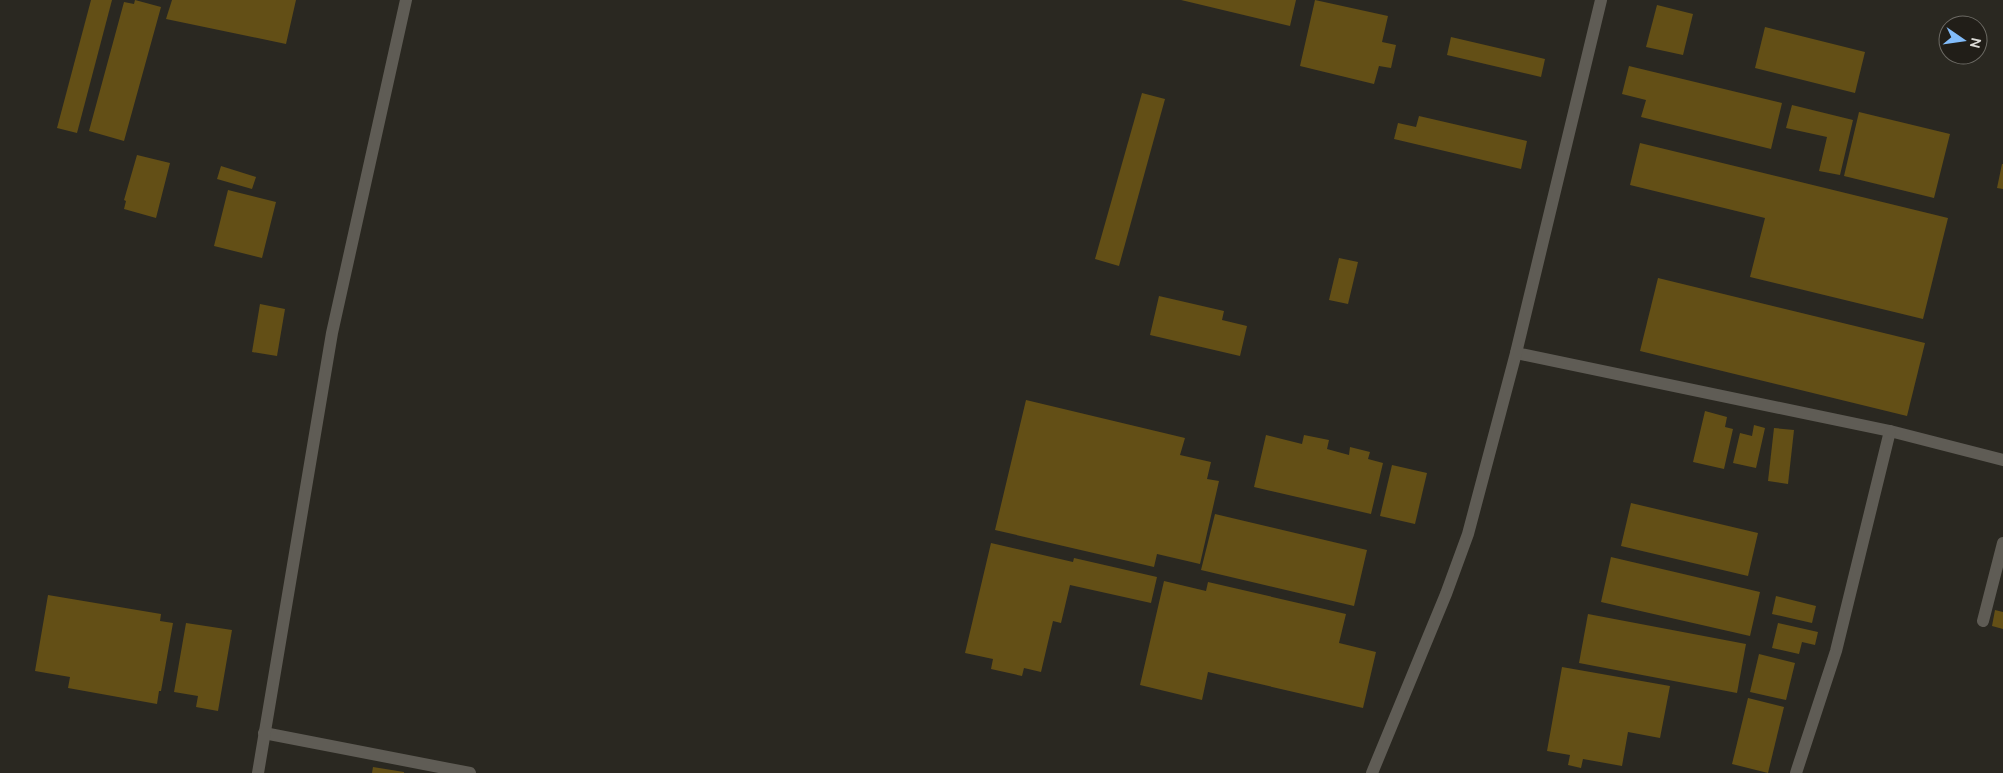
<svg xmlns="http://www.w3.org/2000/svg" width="2003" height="773" font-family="Ubuntu,sans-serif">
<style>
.building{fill:#634f16}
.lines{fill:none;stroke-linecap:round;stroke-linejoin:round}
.street{stroke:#5f5c55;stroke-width:12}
.secondary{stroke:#5f5c55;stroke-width:12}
</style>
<rect width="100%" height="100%" fill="#2a2821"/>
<g class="building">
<polygon points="91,0 112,0 77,133 57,128"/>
<polygon points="135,0 161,7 124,141 89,131 124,2 134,4"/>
<polygon points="172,0 296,0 286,44 166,19"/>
<polygon points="1181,0 1296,0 1290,26"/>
<polygon points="1315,0 1388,16 1382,42 1396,45 1391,68 1379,66 1374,84 1300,66"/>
<polygon points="1657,5 1693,14 1683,55 1646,47"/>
<polygon points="1765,27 1865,52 1855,93 1755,68"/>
<polygon points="1451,37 1545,59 1541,77 1447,55"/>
<polygon points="1629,66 1782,103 1771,149 1641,117 1646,100 1622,94"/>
<polygon points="1142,93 1165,99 1119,266 1095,259"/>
<polygon points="1792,105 1853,120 1840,175 1819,171 1827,137 1786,128"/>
<polygon points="1859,112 1950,134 1934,198 1844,176"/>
<polygon points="1419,116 1527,141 1521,169 1394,139 1398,123 1416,127"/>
<polygon points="1640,143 1948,218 1923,319 1750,277 1765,218 1630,185"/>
<polygon points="137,155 170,163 156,218 124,209 126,201 124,200"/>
<polygon points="2002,164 2003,164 2003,189 1997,188"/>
<polygon points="221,166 256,177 252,189 217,179"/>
<polygon points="228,190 276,202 262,258 214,246"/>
<polygon points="1339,258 1358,262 1348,304 1329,300"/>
<polygon points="1658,278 1925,343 1907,416 1640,351"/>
<polygon points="1159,296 1224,311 1222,320 1247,326 1240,356 1150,335"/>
<polygon points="260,304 285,309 277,356 252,352"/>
<polygon points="1026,400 1185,438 1180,455 1211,462 1207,479 1219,481 1200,564 1157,554 1154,567 995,530"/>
<polygon points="1705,411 1727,417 1725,427 1733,429 1724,469 1693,462"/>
<polygon points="1754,425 1765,428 1756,468 1733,463 1740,433 1752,436"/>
<polygon points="1774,428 1794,430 1788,484 1768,481"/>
<polygon points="1266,435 1302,444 1304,435 1329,440 1327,449 1349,455 1350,447 1370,452 1368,459 1383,463 1371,514 1254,487"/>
<polygon points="1392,465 1427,473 1415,524 1380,516"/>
<polygon points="1631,503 1758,533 1748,576 1621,546"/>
<polygon points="1215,514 1367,550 1354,606 1201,570"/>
<polygon points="991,543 1073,562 1074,558 1157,577 1151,603 1070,585 1061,623 1053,621 1041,672 1024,668 1022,676 991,669 993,659 965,653"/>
<polygon points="1611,557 1760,592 1750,636 1601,602"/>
<polygon points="1164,581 1206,591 1208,582 1346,614 1339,643 1376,652 1363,708 1208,672 1202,700 1140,685"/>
<polygon points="48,595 161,614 160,621 173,623 161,691 159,691 157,704 68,688 70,677 35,671"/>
<polygon points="1776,596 1816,606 1812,623 1772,614"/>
<polygon points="1995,610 2003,612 2003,629 1992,626"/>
<polygon points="1588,614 1746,644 1737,693 1579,663"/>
<polygon points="186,623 232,630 218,711 196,707 198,696 174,692"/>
<polygon points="1778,623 1818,632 1815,645 1802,642 1799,654 1772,648"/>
<polygon points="1759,654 1795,663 1786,700 1750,692"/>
<polygon points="1562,667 1670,686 1660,738 1628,732 1622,766 1583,759 1581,768 1568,765 1570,755 1547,751"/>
<polygon points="1748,698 1784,707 1768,773 1732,764"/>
<polygon points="373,767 404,772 404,773 372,773"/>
</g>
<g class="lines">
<g class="street">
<polyline points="1516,353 1890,431 2003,460"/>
<polyline points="1983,621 2003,543"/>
<polyline points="264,733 470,773"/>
<polyline points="1796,773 1836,651 1890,431"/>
</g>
<g class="secondary">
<polyline points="258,773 332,333 406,0"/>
<polyline points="1372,773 1446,594 1468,534 1516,353 1601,0"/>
</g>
</g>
<g transform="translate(1963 40) rotate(103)"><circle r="24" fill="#211e18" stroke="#6c6a64"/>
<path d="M0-4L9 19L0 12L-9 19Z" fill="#82bcfa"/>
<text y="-8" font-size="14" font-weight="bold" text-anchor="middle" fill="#dcdbd6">N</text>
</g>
</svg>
